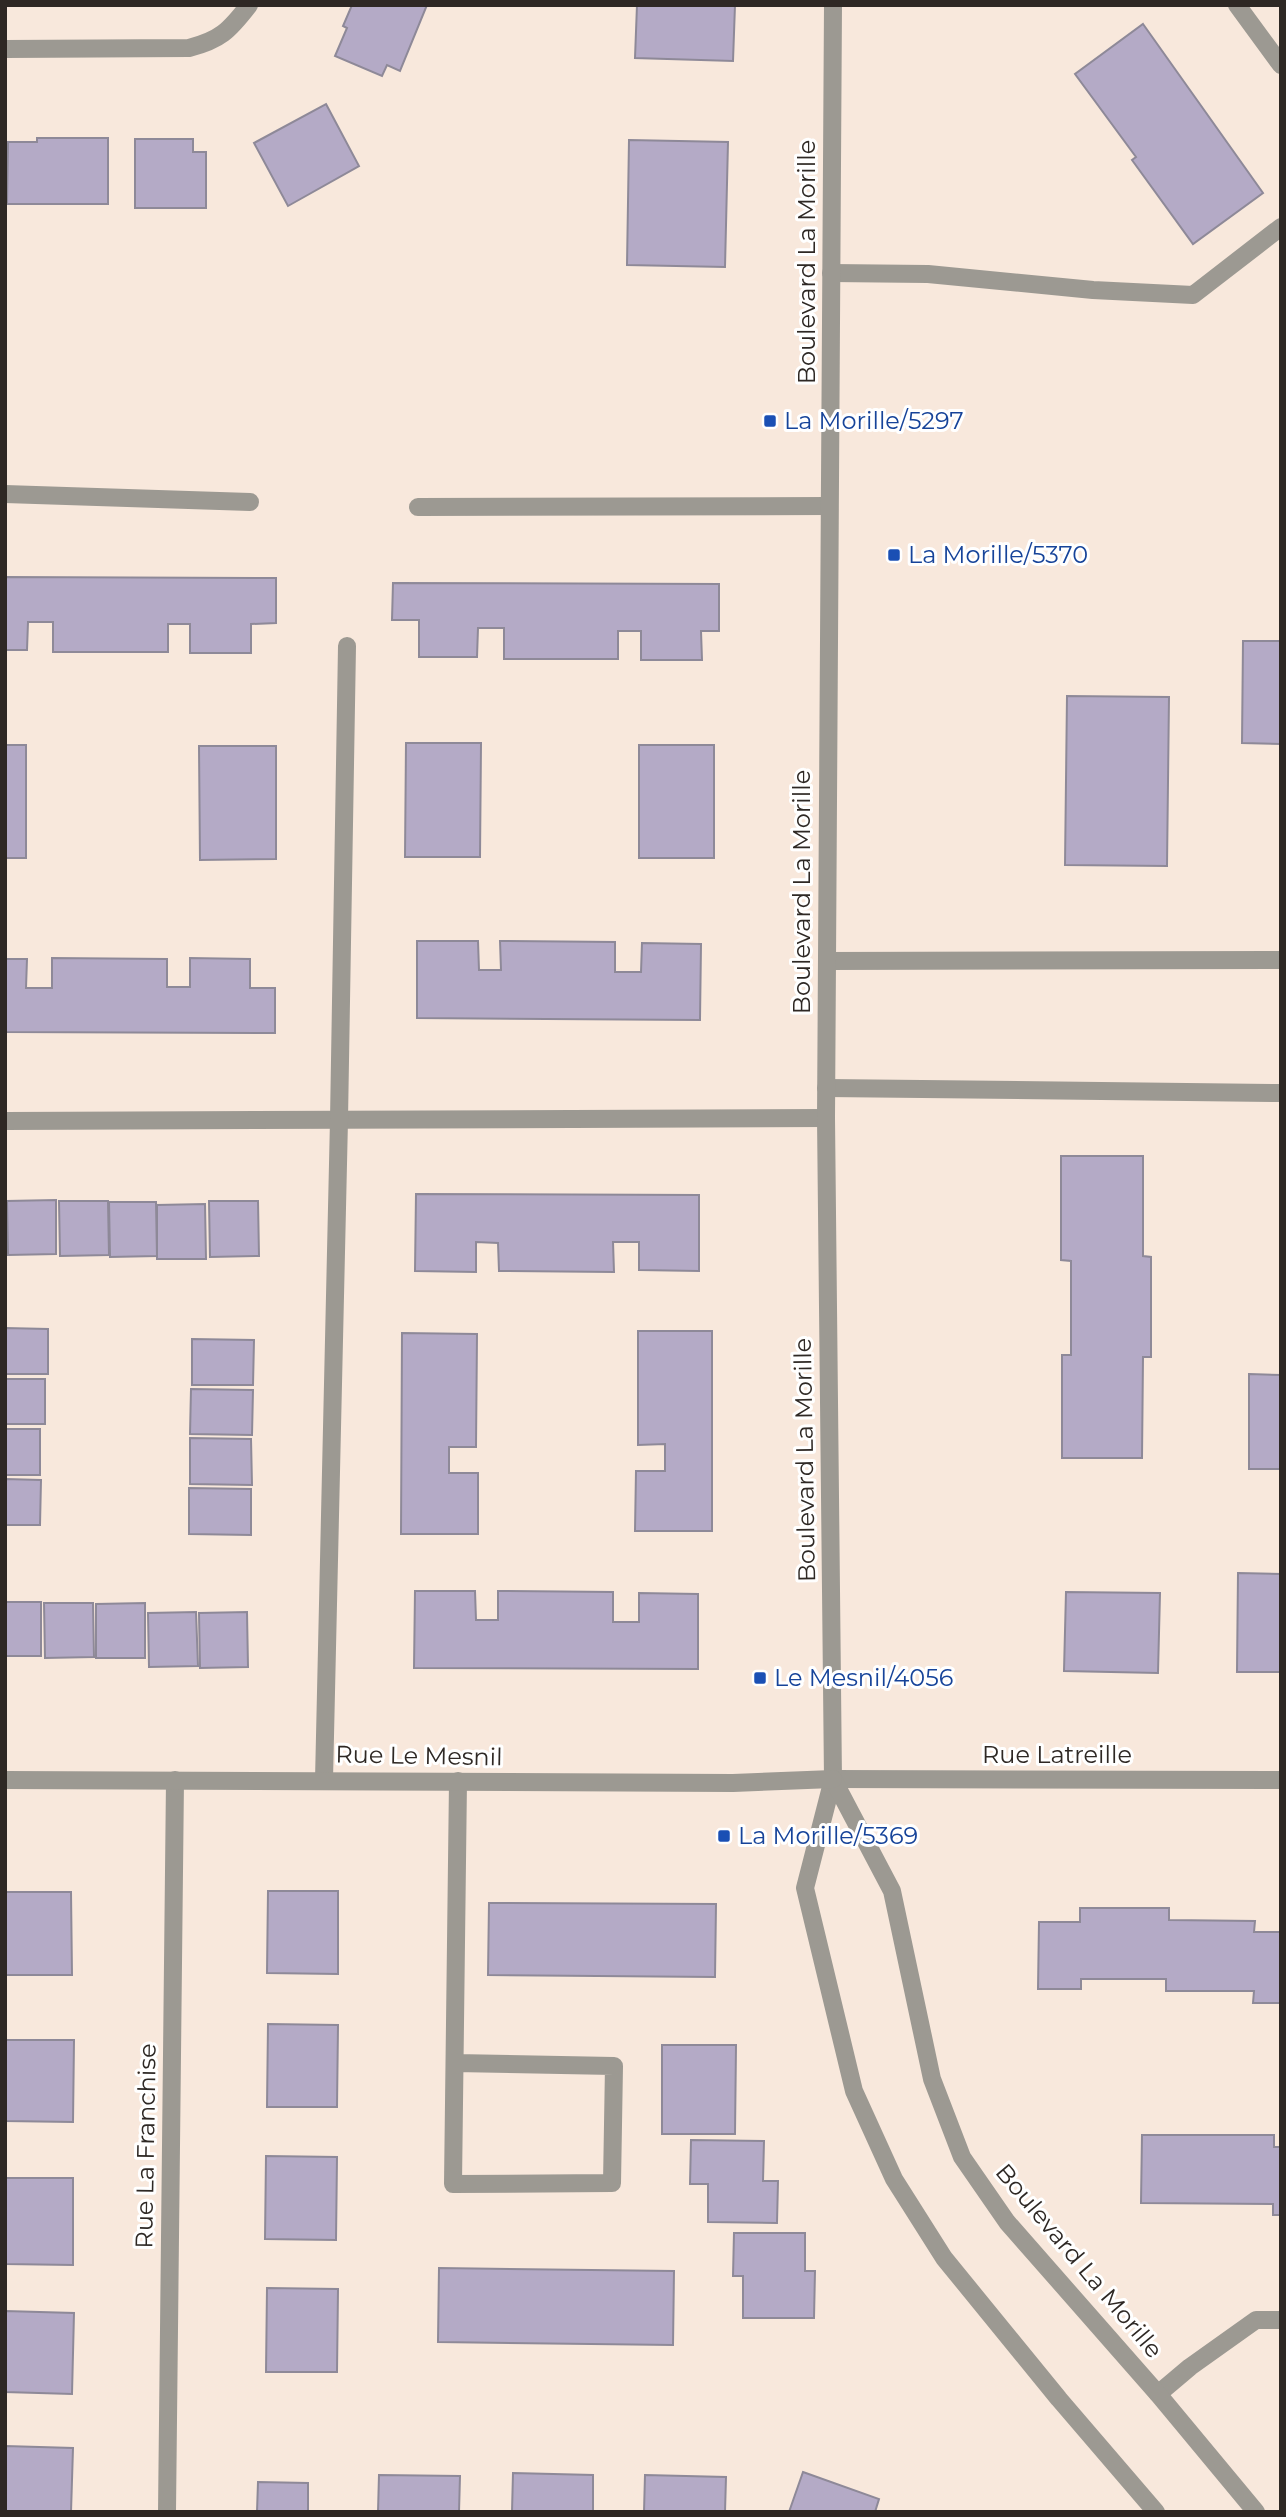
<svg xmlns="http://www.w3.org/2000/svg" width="1286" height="2517" font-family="Montserrat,sans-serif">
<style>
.building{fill:#b4aac6;stroke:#8e8998;stroke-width:2}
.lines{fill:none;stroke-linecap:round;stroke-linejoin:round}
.service{stroke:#9c9992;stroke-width:18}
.minor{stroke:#9c9992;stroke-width:18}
.tertiary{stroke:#9c9992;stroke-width:18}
.transit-dot{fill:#1a4fb4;stroke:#fff;stroke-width:2.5}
.labels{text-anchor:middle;stroke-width:6;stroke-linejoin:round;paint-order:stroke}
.street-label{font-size:24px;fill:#2e2824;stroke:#fff}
.transit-label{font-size:24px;fill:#164399;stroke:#fff;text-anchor:start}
</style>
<rect width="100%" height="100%" fill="#f8e8dc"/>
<g class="building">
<polygon points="352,5 427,5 400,71 387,65 382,76 335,56 347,28 343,26"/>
<polygon points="637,5 735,5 733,61 635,58"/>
<polygon points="1143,24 1263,193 1193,244 1132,160 1136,157 1075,74"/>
<polygon points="326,104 359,166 288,206 254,143"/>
<polygon points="37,138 108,138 108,204 7,204 8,142 37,142"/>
<polygon points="135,139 193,139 193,152 206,152 206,208 135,208"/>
<polygon points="629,140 728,142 725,267 627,265"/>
<polygon points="5,577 276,578 276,623 251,624 251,653 190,653 190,624 168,624 168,652 53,652 53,622 28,622 27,650 5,650"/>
<polygon points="393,583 719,584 719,631 701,631 702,660 641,660 641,631 618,631 618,659 504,659 504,628 478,628 477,657 419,657 419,620 392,620"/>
<polygon points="1243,641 1281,641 1281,744 1242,743"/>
<polygon points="1067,696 1169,697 1167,866 1065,865"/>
<polygon points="406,743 481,743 480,857 405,857"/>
<rect x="5" y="745" width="21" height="113"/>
<rect x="639" y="745" width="75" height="113"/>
<polygon points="199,746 276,746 276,859 200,860"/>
<polygon points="417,941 478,941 479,970 501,970 500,941 615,942 615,972 641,972 642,943 701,944 700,1020 417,1018"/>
<polygon points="52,958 167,959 167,987 190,987 190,958 250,959 250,988 275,988 275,1033 5,1032 5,959 27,959 26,988 52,988"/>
<polygon points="1061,1156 1143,1156 1143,1256 1151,1257 1151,1357 1143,1357 1142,1458 1062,1458 1062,1355 1071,1355 1071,1261 1061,1260"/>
<polygon points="416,1194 699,1195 699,1271 639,1270 639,1242 613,1242 614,1272 499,1271 498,1243 476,1242 476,1272 415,1271"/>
<polygon points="56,1200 56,1254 8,1255 7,1201"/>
<polygon points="59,1201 108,1201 109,1255 60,1256"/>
<polygon points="209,1201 258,1201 259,1256 210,1257"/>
<polygon points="109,1202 156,1202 157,1256 110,1257"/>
<polygon points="205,1204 206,1259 157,1259 157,1205"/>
<polygon points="5,1328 48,1329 48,1374 5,1374"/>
<polygon points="638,1331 712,1331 712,1531 635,1531 636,1471 665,1471 665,1444 638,1445"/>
<polygon points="402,1333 477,1334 476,1447 449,1447 449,1473 478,1473 478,1534 401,1534"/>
<polygon points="192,1339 254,1340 253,1385 192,1385"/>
<polygon points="1249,1374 1281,1375 1281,1469 1249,1469"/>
<rect x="5" y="1379" width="40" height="45"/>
<polygon points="191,1389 253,1390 252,1435 190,1434"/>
<rect x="5" y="1429" width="35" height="46"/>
<polygon points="190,1438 251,1439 252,1485 190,1484"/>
<polygon points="5,1479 41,1480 40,1525 5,1525"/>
<polygon points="189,1488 251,1489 251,1535 189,1534"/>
<polygon points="1238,1573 1281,1574 1281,1672 1237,1672"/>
<polygon points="415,1591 475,1591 476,1620 498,1620 498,1591 613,1592 613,1622 639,1622 639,1593 698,1594 698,1669 414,1668"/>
<polygon points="1066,1592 1160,1593 1158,1673 1064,1671"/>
<rect x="5" y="1602" width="36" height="54"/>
<polygon points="44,1603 93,1603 94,1657 45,1658"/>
<polygon points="145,1603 145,1658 96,1658 96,1604"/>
<polygon points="196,1612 198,1666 149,1667 148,1613"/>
<polygon points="247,1612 248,1667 200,1668 199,1613"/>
<polygon points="268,1891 338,1891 338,1974 267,1973"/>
<polygon points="5,1892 71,1892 72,1975 5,1975"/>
<polygon points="489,1903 716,1904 715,1977 488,1975"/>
<polygon points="1080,1908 1169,1908 1169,1920 1255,1921 1254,1932 1281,1932 1281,2003 1253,2003 1254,1991 1166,1991 1166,1979 1081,1979 1081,1989 1038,1989 1039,1922 1080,1922"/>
<polygon points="268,2024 338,2025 337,2107 267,2107"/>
<polygon points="5,2040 74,2040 73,2122 5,2121"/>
<polygon points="662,2045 736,2045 735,2134 662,2134"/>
<polygon points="1142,2135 1274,2135 1274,2147 1281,2147 1281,2215 1273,2215 1273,2204 1141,2203"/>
<polygon points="691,2140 764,2141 763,2181 778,2181 777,2223 708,2222 708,2184 690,2184"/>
<polygon points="266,2156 337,2157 336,2240 265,2239"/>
<polygon points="5,2178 73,2178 73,2265 5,2264"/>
<polygon points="734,2233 805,2233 805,2271 815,2271 814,2318 743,2318 743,2276 733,2276"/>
<polygon points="439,2268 674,2271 673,2345 438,2342"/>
<polygon points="267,2288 338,2289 337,2372 266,2372"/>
<polygon points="5,2311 74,2313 72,2394 5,2392"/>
<polygon points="5,2446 73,2448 71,2512 5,2512"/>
<polygon points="803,2472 879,2499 875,2512 789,2512"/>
<polygon points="513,2473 593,2475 593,2512 512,2512"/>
<polygon points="379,2475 460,2476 459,2512 378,2512"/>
<polygon points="645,2475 726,2477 725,2512 644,2512"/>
<polygon points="258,2482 308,2483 308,2512 257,2512"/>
</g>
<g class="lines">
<g class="service">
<polyline points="1237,5 1281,65"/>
<polyline points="831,273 928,274 1093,290 1193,295 1281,227"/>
<polyline points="5,494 250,502"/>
<polyline points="418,507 828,506"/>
<polyline points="827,961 1281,960"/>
<polyline points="826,1088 1281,1093"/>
<polyline points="5,1121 826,1118"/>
<polyline points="324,1780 339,1120 347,646"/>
<polyline points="455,2063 614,2066 612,2183 453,2184 458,1781"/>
<polyline points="1158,2394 1190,2367 1256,2320 1281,2320"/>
</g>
<g class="minor">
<path d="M5,49l184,-1c31,-8 40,-17 60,-43"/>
<polyline points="833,1779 1281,1780"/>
<polyline points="167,2512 175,1780"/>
</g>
<g class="tertiary">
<polyline points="833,5 826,1118 833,1779 805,1888 854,2091 894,2179 944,2258 1059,2399 1156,2512"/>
<polyline points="833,1779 892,1891 932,2079 962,2157 1007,2222 1158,2394 1256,2512"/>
<polyline points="5,1780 733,1783 833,1779"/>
</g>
</g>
<g class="transit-dot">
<rect x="763" y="414" width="14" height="14" rx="3.5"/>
<rect x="887" y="548" width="14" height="14" rx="3.5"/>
<rect x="753" y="1671" width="14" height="14" rx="3.5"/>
<rect x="717" y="1829" width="14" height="14" rx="3.5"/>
</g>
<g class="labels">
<g class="street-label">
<text transform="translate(807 262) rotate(-90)" y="8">Boulevard La Morille</text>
<text transform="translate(802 892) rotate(-90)" y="8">Boulevard La Morille</text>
<text transform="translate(805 1460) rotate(-91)" y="8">Boulevard La Morille</text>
<text x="1057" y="1763">Rue Latreille</text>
<text transform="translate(419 1756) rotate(1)" y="8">Rue Le Mesnil</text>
<text transform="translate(146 2146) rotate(-89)" y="8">Rue La Franchise</text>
<text transform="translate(1079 2261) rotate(50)" y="8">Boulevard La Morille</text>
</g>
<g class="transit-label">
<text x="784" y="429">La Morille/5297</text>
<text x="908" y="563">La Morille/5370</text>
<text x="774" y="1686">Le Mesnil/4056</text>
<text x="738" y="1844">La Morille/5369</text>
</g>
</g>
<rect width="1286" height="2517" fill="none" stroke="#2e2824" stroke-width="14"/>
</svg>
